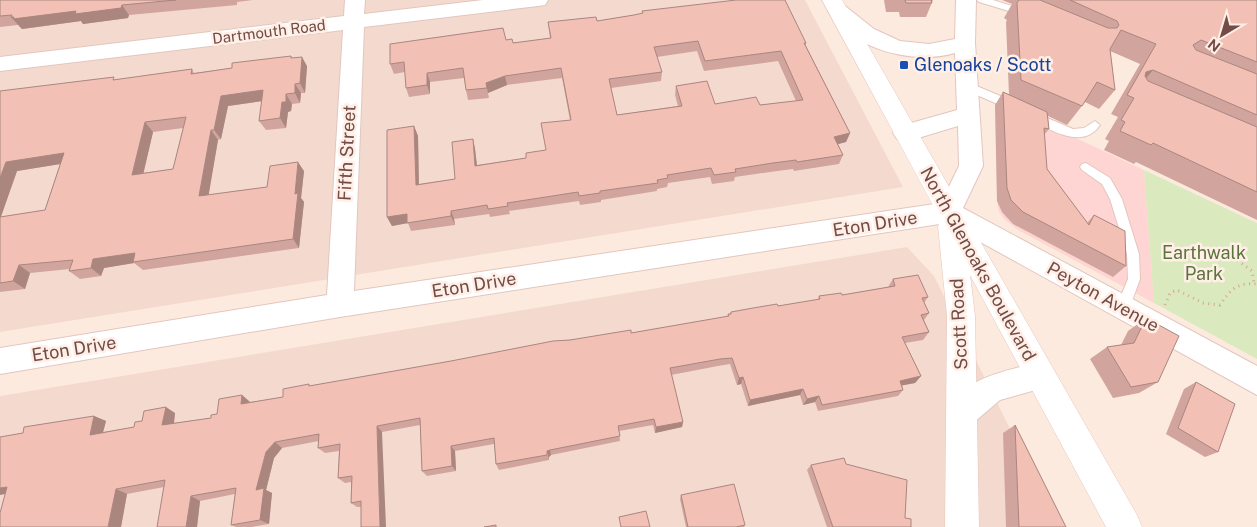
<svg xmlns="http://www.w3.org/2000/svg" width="1257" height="527" font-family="'Public Sans',sans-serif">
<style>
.residential{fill:#f4dace}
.commercial{fill:#fed5d2}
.green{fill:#daeabe}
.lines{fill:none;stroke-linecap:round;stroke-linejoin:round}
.lane-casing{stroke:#e3c6be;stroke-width:2}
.street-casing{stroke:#e3c6be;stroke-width:2}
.secondary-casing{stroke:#e8c5bb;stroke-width:1}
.path{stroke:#d7a39a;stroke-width:3;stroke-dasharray:1 4.5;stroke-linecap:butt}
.lane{fill:#fff;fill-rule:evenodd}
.street{fill:#fff;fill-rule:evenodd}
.secondary{fill:#fff;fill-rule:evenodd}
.wall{fill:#d1a59d;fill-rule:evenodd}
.shaded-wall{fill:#aa867f}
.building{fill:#f3c0b6;stroke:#aa867f;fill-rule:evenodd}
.transit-dot{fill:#1a4fb4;stroke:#ffefe6;stroke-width:2}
.labels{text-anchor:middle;stroke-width:5;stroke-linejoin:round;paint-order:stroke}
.far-street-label{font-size:15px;fill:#734c47;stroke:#ffefe6}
.transit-label{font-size:18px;fill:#164399;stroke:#ffefe6;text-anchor:start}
.street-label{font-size:18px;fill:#734c47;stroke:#ffefe6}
.park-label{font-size:18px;fill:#5a743c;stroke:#ffefe6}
</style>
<rect width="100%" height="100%" fill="#fdeadf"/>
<g class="residential">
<polygon points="0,0 805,0 903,187 0,332"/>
<polygon points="907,247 934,276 1059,527 0,527 0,396"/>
</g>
<polygon class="commercial" points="995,100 1144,170 1154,303 1018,230 1004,219 999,212 997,201"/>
<polygon class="green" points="1144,170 1257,223 1257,359 1154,303"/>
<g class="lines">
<g class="lane-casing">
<g id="lane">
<polygon points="977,0 993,0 1028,11 1030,13 1025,16 979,2"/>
<polygon points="967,82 1017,103 1018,106 1013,110 1009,109 963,89 962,86 963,83"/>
<path d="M1033,112l40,17 11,-1 11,-7 5,4c-17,26 -51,4 -71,-6l-1,-3 1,-3z"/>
<polygon points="1086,163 1110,178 1122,199 1139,254 1140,279 1128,312 1123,314 1118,312 1116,308 1128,279 1127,254 1110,199 1102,184 1082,170 1080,167 1082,164"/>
</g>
</g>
<g class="street-casing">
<g id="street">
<path d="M345,0h20l-1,14 119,-14h65l-3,5 -7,1 -174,21 -10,264 587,-88 18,-37 -1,-40 -53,16 -8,-3 -4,-6 4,-6 60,-17 -2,-57c-42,12 -102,-3 -127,-42l3,-5 7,-2 7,2 29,23 26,12 29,3 26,-5 1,-39h20l-1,43 8,123 -20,42 294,158v29l-311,-172 -606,94 -340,57v-26l327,-53 16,-265 -343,41v-14l344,-41z"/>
<path d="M1040,362l10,4 4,10 -4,10 -50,14 -27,23 -11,4 -11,-4 -4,-10c15,-36 59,-42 93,-51z"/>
</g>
</g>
<g class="secondary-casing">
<polygon id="secondary" points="822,0 842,0 1137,515 1142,527 1106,527 970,275 975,316 979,527 945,527 947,316 938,226 941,220"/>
</g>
<g class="path">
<polyline points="1233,257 1252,271 1254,283"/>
<path d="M1165,305l5,-12 7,-3 26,13 17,2c10,-15 17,-23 37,-21"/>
</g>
<use href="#lane" class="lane"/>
<use href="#street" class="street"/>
<use href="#secondary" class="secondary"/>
</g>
<g class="wall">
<polygon points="0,0 253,0 237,2 237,5 129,15 128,18 83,24 81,21 22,29 18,25 0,27"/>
<polygon points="884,0 933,0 926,17 900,17 899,12 886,12"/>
<polygon points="1002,0 1257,0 1257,220 1136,162 1134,164 1104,150 1109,141 1105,139 1118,117 1111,114 1140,64 1110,51 1115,90 1099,109 1085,102 1067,125 1048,116 1049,129 1044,135 1047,169 1087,223 1094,215 1126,266 1113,277 1013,224 1002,212 997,201 995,105 1003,92 1009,95 1006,22 1007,20 1004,18 1012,4"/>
<path d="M642,11l164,32v3l44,87 -4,9 -8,2 5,11 -4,9 -45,7 -1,-2 -23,3 -35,5 -1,4 -22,3 -2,-7 -42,6 -1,4 -10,2v2l-56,9v2l-21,3 -1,-4 -70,10 1,3 -20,3 -1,-3 -35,5 1,6 -44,6 -3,-8 -16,3 -5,-9 27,-91 4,10 1,48 36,-5 18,-40 2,10 2,16 49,-7 20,-8 24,-30 -8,-42 -55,7 -19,8 1,5 -21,2 -2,-10 -2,-12 -34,4v12l-21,3 -3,-9 -1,-16 -11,2 -4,-10 116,-24 7,3 37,-5 -2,-16 49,-1 37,-6 8,-1zM697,51l7,20 74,-10 18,40 -36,4 -45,-1 -39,-18 -1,9 3,11 -61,9 -6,-27 50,-7 1,-9 -5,-15z"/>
<path d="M291,56l1,2 15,8 -2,27h-4l-1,10 -8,1 -1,7 -3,1 -2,16 -20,2 -7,-9 3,-20 -34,5 -7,33 -3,1 -10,55 59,-8 37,-16 -3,27 3,4 -5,46 -156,22 -9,-7 -30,5 -3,8 -21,3 -11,-8 1,-2 -40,4 -5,16 -25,3v-201l117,-11 75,-11 2,4 38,-5zM183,128l-10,41 -30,4 10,-41zM60,164l-15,46 -44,7 16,-46z"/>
<polygon points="893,279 928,297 924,303 929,313 924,320 929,332 923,340 905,343 921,376 915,383 902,385 903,390 898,396 818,411 815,402 803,405 800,395 748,406 741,384 737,385 730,364 718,366 671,375 683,422 682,427 655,433 653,425 619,431 620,441 551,455 549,457 549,460 499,470 496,464 494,444 455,451 456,471 427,476 422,471 420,425 382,432 361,507 357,507 351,503 351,482 345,483 338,478 339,451 325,453 318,448 319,441 282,448 274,458 266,490 272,493 269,524 251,527 236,527 231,525 235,494 200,501 197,527 157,527 164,487 127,494 121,527 23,433 94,416 106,421 103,432 134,427 142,421 175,413 174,423 211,418 242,395 250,402 283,397 311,386 570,340 631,333 727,317 728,314 730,314 731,312 778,306 818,300 819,296 842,295 888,287"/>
<polygon points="1146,318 1158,382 1139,393 1113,398 1090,359 1107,347 1121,345 1128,331"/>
<polygon points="1196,382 1218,452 1205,457 1166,434 1184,389"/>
<polygon points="1015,425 1066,527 1006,527 1003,433"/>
<polygon points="846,464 905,518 911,527 827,527 807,470 811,465"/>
<polygon points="681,495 745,525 744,527 686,527 680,499"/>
</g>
<g class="shaded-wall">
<polygon points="122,5 129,15 128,18 83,24 81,21 22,29 11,17"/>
<polygon points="302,57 307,66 305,93 300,83"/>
<polygon points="1153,70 1137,89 1146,72"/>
<polygon points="427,73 430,82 430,94 427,85"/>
<polygon points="505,76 507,85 488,93 489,98 486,83"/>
<polygon points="295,84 301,93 300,103 295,93"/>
<polygon points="263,90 269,100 228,106 221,139 214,130 221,96"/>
<polygon points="286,94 292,104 291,111 288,112 286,128 280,118 282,102"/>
<polygon points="145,122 153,132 141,184 132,175"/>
<polygon points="414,126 418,136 419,194 416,185"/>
<polygon points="211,130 218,140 207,205 199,196"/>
<polygon points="850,133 846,142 831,146 834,137"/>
<polygon points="473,139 475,149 478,175 475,166"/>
<polygon points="64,153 73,162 17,171 0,219 0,178 6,162"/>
<polygon points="298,162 304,171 301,198 304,202 299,248 293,239 295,194"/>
<polygon points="451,211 454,219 455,225 451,216"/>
<polygon points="407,214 408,223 392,226 387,217"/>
<polygon points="135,253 133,262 134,263 104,268 101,276 91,268 93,259"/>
<polygon points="19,265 30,273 25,289 13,281"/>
<polygon points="921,376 915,383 894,387 900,381"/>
<polygon points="743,377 741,384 737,385 739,378"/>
<polygon points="803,389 800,395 748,406 750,400"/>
<polygon points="242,395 250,402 249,410 241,404"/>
<polygon points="819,396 815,402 803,405 807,399"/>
<polygon points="166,407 175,413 173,431 162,425"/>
<polygon points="94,416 106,421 101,440 90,435"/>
<polygon points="683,422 682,427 655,433 656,427"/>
<polygon points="377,426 382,432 386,527 380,527"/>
<polygon points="275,442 282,448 274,458 266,490 272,493 269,524 260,520 256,490 266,452"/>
<polygon points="451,446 455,451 456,471 452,466"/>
<polygon points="550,450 551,455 549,457 549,460 547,451"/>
<polygon points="7,487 22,491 0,495 0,488"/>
<polygon points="116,489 127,494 121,527 108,527"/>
<polygon points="191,496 200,501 197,527 186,527"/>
</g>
<g class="building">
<polygon points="0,0 176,0 122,5 121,8 75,14 76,11 13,19 14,17 11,17 12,15 0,16"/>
<path d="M736,0h49l21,43h-2l46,90 -16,4 9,18 -46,7 -1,-2 -23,3 -38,6 1,3 -22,3 -3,-7 -44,7 1,3 -11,2 1,3 -58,8v2l-21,3 -1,-4 -71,11 1,3 -20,3 -1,-4 -36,6v5l-44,7v-9l-20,3v-87l27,-4 2,59 39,-6 -3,-37 21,-3 2,27 51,-8v-5l20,-3 -5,-27 30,-3 -10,-52 -56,8 -19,7 1,5 -21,2 -3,-22 -36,5v12l-21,3 -2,-26 -14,2v-20l113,-16 3,12 6,-1 1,4 38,-5 -3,-16 48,-5 1,4 37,-6 9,-2 -1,-2zM698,41l7,20 76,-10 22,49 -43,5 -4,-8 -41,7 -8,-23 -31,5 6,20 -65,9 -8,-36 53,-7 -8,-25z"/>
<polygon points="905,0 931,0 932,3 906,3"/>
<polygon points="1019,0 1040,0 1108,28 1117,28 1119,25 1117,21 1070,0 1257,0 1257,62 1201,40 1193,45 1196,50 1257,74 1257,115 1153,70 1146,72 1145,76 1148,81 1257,127 1257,192 1153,143 1151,145 1120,131 1125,122 1121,120 1134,98 1127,95 1156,44 1121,30 1110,49 1115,90 1097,82 1082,106 1021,80 1017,3"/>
<path d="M291,56v2l11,-1 -2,26 -5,1v9l-9,1v8h-4l-2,16 -21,3 4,-31 -42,6 -7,34h-3l-12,66 68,-9 3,-21 28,-4 -3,32 3,-1 -5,46 -160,23 2,-9 -42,6 -2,9 -22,3 4,-11 -54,5 -6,16 -13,2v-66l45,-7 19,-57 -58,9 -6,16v-87l114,-14 -1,3 79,-11 -1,5 41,-6v-5zM186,117l-13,52 -41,6 13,-53z"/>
<polygon points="1003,92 1047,112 1049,129 1044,128 1047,169 1089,225 1094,215 1125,231 1126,266 1023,212 1011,200 1007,188"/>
<polygon points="918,275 928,297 922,298 929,313 921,315 929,332 902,337 921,376 900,381 903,390 822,405 819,396 807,399 803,389 750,400 743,377 739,378 732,358 720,359 670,368 683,422 656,427 654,419 618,426 620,436 550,450 547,451 547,455 496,464 494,438 451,446 452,466 422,471 420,418 377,426 380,527 361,527 361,501 351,503 352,476 338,478 340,444 318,448 319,434 275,442 266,452 256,490 264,488 260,520 231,525 236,488 191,496 186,527 157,527 165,480 116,489 108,527 0,527 0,513 7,487 0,488 0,437 23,433 24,427 94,416 90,435 134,427 135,422 142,421 144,411 166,407 162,425 211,418 211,415 217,414 219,399 242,395 241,404 283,397 283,389 309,384 309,386 451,361 553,341 570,340 631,330 631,333 729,316 728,314 731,314 731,312 753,308 777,304 778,306 820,299 819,296 841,293 842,295 895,286 893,279"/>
<polygon points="1146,318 1179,336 1158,382 1131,387 1107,347 1134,343"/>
<polygon points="1196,382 1235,404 1218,452 1178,428"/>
<polygon points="1015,425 1066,527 1019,527"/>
<polygon points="844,458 846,464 907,480 905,518 911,519 911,527 833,527 811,465"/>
<polygon points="734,484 745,525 736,527 688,527 681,495"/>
<polygon points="646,511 650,527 621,527 619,517"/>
<polygon points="496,525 496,527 484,527"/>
</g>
<rect class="transit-dot" x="899" y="60" width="10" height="10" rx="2.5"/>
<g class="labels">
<g class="far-street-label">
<text transform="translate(269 32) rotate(-7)" y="5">Dartmouth Road</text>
</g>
<g class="transit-label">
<text x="914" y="71">Glenoaks / Scott</text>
</g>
<g class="street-label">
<text transform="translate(347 153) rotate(-87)" y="6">Fifth Street</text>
<text transform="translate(875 224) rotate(-9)" y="6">Eton Drive</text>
<text transform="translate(978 264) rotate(61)" y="6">North Glenoaks Boulevard</text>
<text transform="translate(474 285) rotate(-9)" y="6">Eton Drive</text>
<text transform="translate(1103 297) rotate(29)" y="6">Peyton Avenue</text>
<text transform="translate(959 324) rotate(-93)" y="6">Scott Road</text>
<text transform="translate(74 349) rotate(-9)" y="6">Eton Drive</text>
</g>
<g class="park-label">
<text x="1204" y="259">Earthwalk<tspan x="1204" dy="21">Park</tspan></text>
</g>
</g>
<g transform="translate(1222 35) rotate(218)" stroke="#ffefe6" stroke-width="4" paint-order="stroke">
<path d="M0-4L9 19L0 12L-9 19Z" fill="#734c47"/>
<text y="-8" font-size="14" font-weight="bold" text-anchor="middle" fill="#734c47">N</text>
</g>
</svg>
